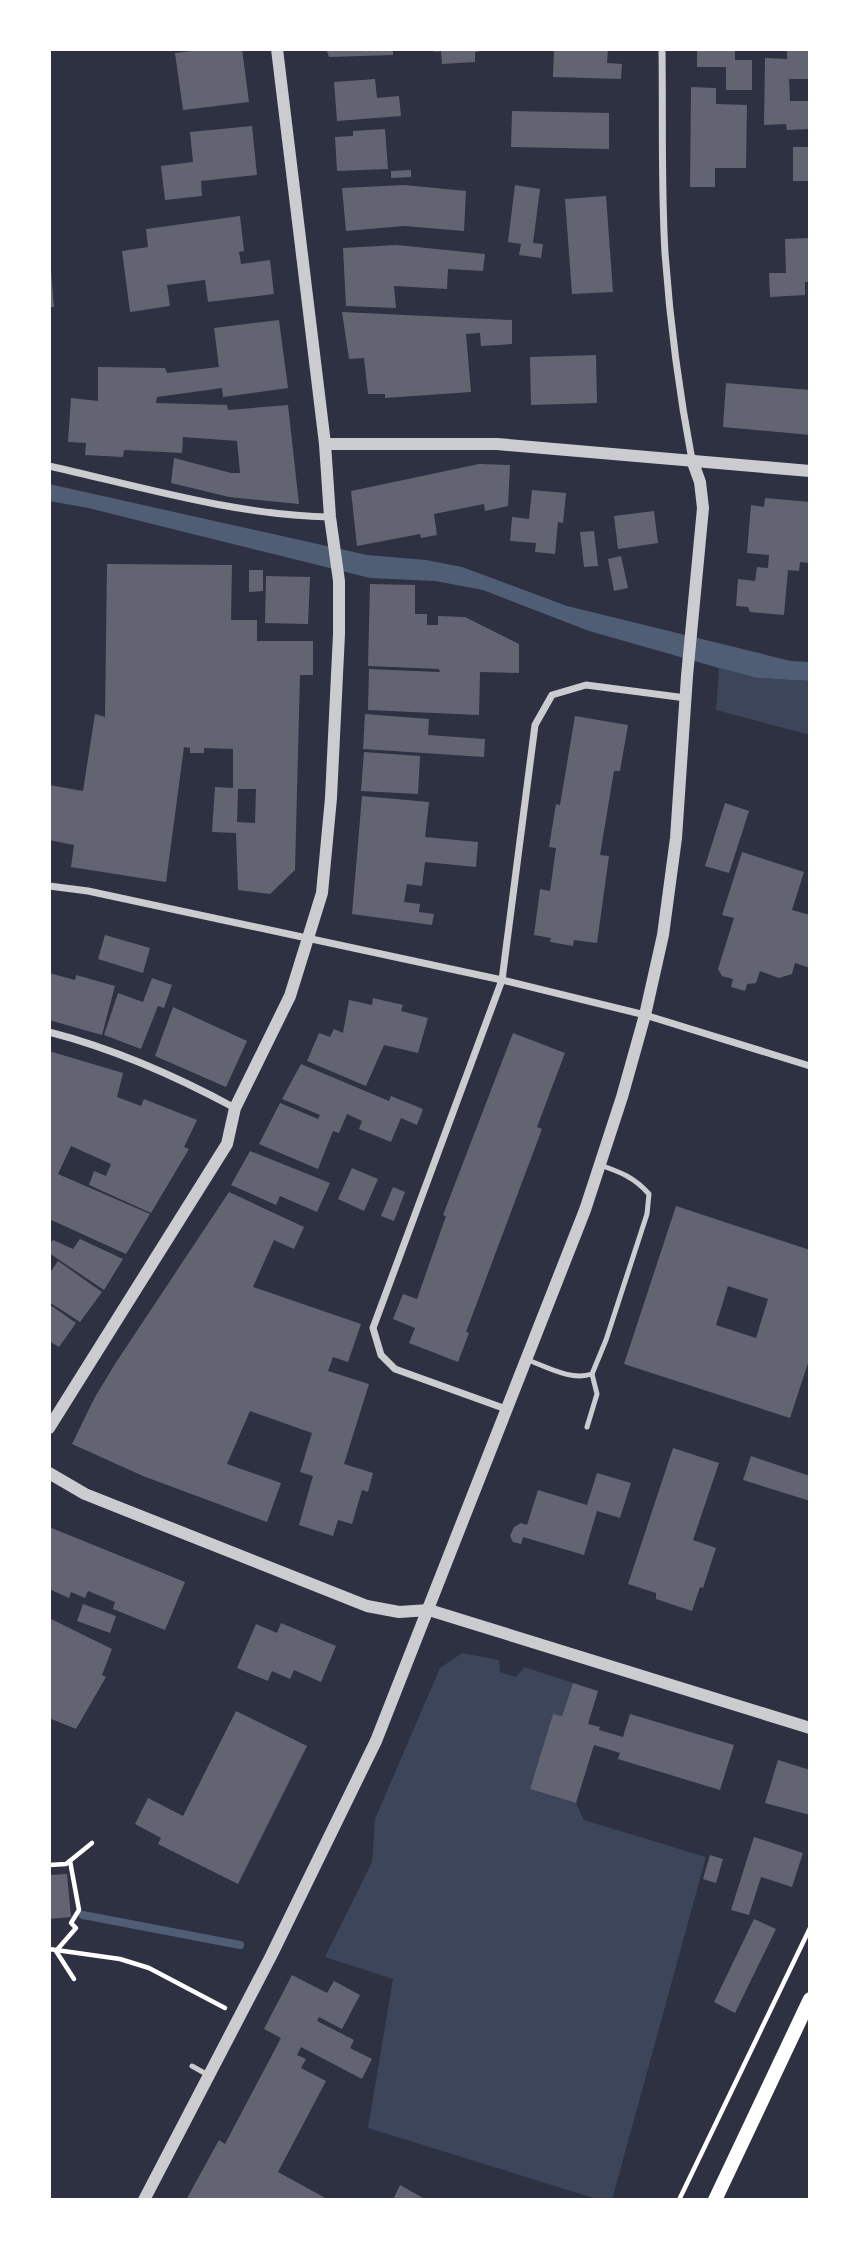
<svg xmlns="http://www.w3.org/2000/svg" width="859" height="2249" font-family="Raleway,sans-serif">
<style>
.green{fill:#3c4559}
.water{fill:#4f5d75}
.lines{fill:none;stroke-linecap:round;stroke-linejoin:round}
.stream{stroke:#4f5d75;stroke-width:8}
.building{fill:#626471;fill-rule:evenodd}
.path{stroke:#fff;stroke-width:4.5}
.service{stroke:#caccd0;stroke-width:5}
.minor{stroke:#caccd0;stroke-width:7}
.tertiary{stroke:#caccd0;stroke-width:12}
.secondary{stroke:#fff;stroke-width:14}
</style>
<rect width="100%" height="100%" fill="#2d3142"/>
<g class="green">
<polygon points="719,668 757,678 810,681 810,735 716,710"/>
<polygon points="462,1653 499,1660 500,1672 516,1677 524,1667 573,1683 562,1716 553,1714 530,1789 576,1803 584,1820 706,1857 612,2200 600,2200 368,2128 393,1979 325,1957 372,1862 375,1819 440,1668"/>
</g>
<polygon class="water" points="49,484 367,555 426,560 462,567 567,606 791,661 810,662 810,681 757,678 719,668 589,631 483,590 435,581 370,578 88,508 49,501"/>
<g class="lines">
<polyline class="stream" points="83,1915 240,1945"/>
</g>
<g class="building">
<polygon points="208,49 242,49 249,102 183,110 175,53"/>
<polygon points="326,49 393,49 393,55 329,57"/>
<polygon points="435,49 478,49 478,52 475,52 475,62 442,64 441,51 435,52"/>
<polygon points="554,49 608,49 607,63 622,64 621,79 553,77"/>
<polygon points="697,49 735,49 735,60 752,60 752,90 726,90 726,67 697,67"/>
<polygon points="787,49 810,49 810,79 789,79 790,101 810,101 810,129 787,130 786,124 764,125 765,58 787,59"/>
<polygon points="375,79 377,98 399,96 401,116 337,121 334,82"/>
<polygon points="691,87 716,88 716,104 747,105 746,168 715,168 715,187 690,187"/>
<polygon points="512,111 609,113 609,149 511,147"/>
<polygon points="252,126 257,175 201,181 202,196 165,200 161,166 193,162 190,132"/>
<polygon points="385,129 388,169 337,171 335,137 353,136 353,131"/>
<rect x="793" y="147" width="17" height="34"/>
<polygon points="411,170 411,177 391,178 391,171"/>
<polygon points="405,185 466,191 464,231 404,226 346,231 342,188"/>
<polygon points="515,185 540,189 533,243 543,244 541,258 519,255 521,244 508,242"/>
<polygon points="606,196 613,292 572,294 565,199"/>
<polygon points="240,216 244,251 239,252 241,264 270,260 274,294 208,302 205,280 167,285 170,306 130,312 122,251 148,247 146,229"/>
<polygon points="810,238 810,282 805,282 805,295 770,297 769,273 786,273 785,239"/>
<polygon points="397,245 485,254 483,271 448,269 447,289 394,286 396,308 346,306 343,248"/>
<polygon points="49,271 51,271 54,307 49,307"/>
<polygon points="342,312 512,320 512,344 481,346 480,333 466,334 471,392 385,398 385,394 368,394 364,358 349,359"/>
<polygon points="279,320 288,388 223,397 222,388 157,397 156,403 227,405 228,410 288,405 299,504 229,497 171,483 174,458 231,473 240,473 237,441 183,437 182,453 124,450 123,457 85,455 86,443 68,442 71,398 98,401 98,367 165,368 167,373 219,367 214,328"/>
<polygon points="596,355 597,403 531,405 530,357"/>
<polygon points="726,383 810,390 810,435 723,427"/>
<polygon points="479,464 510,465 508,506 485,511 484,504 434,514 437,535 421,538 420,534 357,546 351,491"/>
<polygon points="532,490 566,493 563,523 558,522 555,554 535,552 536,543 510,541 512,517 529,519"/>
<polygon points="765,498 810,502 810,563 800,562 799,571 788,570 784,615 750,612 748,607 736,606 738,579 755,581 757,567 768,568 769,555 747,553 751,505 764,507"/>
<polygon points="654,511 658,543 618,549 614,516"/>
<polygon points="594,531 598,566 584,567 580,532"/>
<polygon points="621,556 628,588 614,591 608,559"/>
<path d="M107,564l125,1 -1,55h26v21h56v34h-13l-5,195 -25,24 -32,-4 -2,-57 -24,-1 3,-45 18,1v-39l-29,-1v5h-14v-5l-6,-1 -18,135 -95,-15 3,-22 -25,-5v-55l34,6 12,-77 10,3zM238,789h18l-1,34 -18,-1z"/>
<polygon points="249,570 263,570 263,591 249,592"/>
<polygon points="266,576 310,577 308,624 265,623"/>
<polygon points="370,584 415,585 415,614 427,614 427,625 438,625 438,616 465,617 519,644 519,673 480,672 479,715 368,710 369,669 440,672 439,669 368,666"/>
<polygon points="365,714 429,719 428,735 485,739 484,757 363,749"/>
<polygon points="575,716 628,725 620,771 614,771 600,855 609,856 597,943 574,940 573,946 550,942 551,938 534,935 540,889 550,891 556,848 549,847 556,804 560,805"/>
<polygon points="364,752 420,756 418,794 361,791"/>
<polygon points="362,796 429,802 425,837 478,842 476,867 425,862 422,886 407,884 404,902 420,904 419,912 434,914 432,925 352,914"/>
<polygon points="725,803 749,811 729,873 705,866"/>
<polygon points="742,852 804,872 792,910 810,915 810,968 795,963 792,974 779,978 760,971 756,983 747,984 745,991 731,987 733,979 722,976 718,969 734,918 722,915"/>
<polygon points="105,935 150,948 143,973 98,959"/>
<polygon points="49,973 75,980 76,975 115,986 102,1035 49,1020"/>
<polygon points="152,978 172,985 164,1008 158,1006 141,1049 104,1035 118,993 143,1002"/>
<polygon points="373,998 403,1005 401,1011 428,1018 418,1053 384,1045 366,1086 307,1061 319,1033 330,1037 334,1029 343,1033 349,1000 372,1005"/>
<polygon points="173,1007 247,1041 226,1087 155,1056"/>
<polygon points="513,1033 565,1053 537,1127 542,1129 466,1332 469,1333 458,1362 409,1343 415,1328 393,1319 403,1294 417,1299 446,1216 443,1215"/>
<polygon points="49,1051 123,1073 117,1097 141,1106 144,1099 197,1120 184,1147 189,1149 151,1213 89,1185 94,1171 106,1176 111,1164 71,1146 58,1174 150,1214 126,1254 49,1219"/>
<polygon points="301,1064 389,1101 391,1096 423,1109 417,1125 401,1118 391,1142 359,1129 362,1121 347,1114 339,1133 333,1131 318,1169 259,1144 280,1103 318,1119 320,1115 282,1099"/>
<polygon points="250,1151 330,1183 317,1212 280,1196 276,1205 231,1185"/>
<polygon points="352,1168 378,1179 364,1211 338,1199"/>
<polygon points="393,1187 405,1192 394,1221 381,1216"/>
<polygon points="229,1192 304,1227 294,1249 274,1240 253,1287 361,1324 348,1362 333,1357 328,1371 369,1384 344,1464 373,1473 368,1492 362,1490 352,1524 338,1520 333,1536 299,1525 313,1476 300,1472 312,1433 250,1411 227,1464 281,1483 267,1522 143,1476 72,1444 95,1397 115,1364"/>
<path d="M676,1206l134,44v107l-20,61 -166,-54zM728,1286l40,13 -12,39 -40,-13z"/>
<polygon points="80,1239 123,1259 104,1290 49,1253 49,1245 53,1240 73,1249"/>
<polygon points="58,1261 102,1292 80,1322 49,1302 49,1270 51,1271"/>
<polygon points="49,1304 76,1323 59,1347 49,1341"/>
<polygon points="673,1448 719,1463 693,1540 716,1548 703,1588 700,1587 692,1611 656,1599 656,1593 628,1584"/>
<polygon points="751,1456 810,1476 810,1501 743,1480"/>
<polygon points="597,1473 631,1483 620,1518 597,1511 584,1555 523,1537 521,1544 513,1542 510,1536 514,1527 521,1523 527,1525 538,1490 587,1505"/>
<polygon points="49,1527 185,1582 165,1630 113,1609 115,1602 88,1591 85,1598 71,1592 69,1598 49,1589"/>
<polygon points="83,1604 116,1616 110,1633 77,1621"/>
<polygon points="49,1618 112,1649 102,1675 106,1677 76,1729 49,1718"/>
<polygon points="281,1623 336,1646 321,1682 294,1670 290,1679 272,1671 268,1681 237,1668 256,1624 277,1633"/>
<polygon points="573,1683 598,1691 588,1724 600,1727 599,1730 623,1737 630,1714 734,1745 720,1790 618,1759 620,1753 594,1745 576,1803 530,1789 553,1714 562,1716"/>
<polygon points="236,1711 307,1746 238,1884 158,1844 161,1838 135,1824 148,1798 183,1816"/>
<polygon points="778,1760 810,1770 810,1815 765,1803"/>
<polygon points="754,1837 803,1853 792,1887 761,1877 749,1915 731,1910"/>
<polygon points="710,1855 723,1859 716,1883 703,1879"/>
<polygon points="67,1874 71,1917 49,1919 49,1875"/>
<polygon points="754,1919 776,1929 735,2013 714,2002"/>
<polygon points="292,1975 327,1993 334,1981 360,1995 342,2029 319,2017 317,2021 354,2040 350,2048 372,2059 362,2079 301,2047 297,2055 306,2059 301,2068 326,2081 278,2172 329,2200 186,2200 219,2140 225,2144 281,2038 264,2029"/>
<polygon points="400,2185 423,2198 422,2200 393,2200"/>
</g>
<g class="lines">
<g class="path">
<polyline points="70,1861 79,1910 71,1923 76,1928 56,1951 74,1979"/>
<polyline points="49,1865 66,1864 92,1843"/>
<polyline points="49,1949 120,1959 149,1968 225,2008"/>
<polyline points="679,2200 810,1928"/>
</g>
<g class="service">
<path d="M528,1360c19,7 43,21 64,14l14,-34 41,-126 2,-20c-15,-17 -29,-22 -49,-29"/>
<polyline points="587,1427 597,1394 592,1374"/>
<polyline points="192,2066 208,2075"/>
</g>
<g class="minor">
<path d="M662,49c1,68 -1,136 3,204 5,69 14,139 27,207"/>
<path d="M49,466c93,21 185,49 281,51"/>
<polyline points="49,886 88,891 502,980 645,1015 810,1066"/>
<path d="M49,1032c66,17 127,44 186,76"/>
<polyline points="506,1409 395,1369 381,1355 373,1328 502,980 535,725 552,695 586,685 686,698"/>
</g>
<g class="tertiary">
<polyline points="325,444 497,444 810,471"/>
<polyline points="49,1428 227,1144 235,1108 290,996 322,893 331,798 339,634 339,581 330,517 325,444 277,49"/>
<polyline points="49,1473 85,1494 367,1606 399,1612 429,1610 810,1728"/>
<polyline points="144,2200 271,1956 376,1741 585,1210 622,1097 645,1015 663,935 676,838 687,676 703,508 700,482 692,460"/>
</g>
<polyline class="secondary" points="715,2200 810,1999"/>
</g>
<rect width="859" height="2249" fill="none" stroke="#ffffff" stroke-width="102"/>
</svg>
